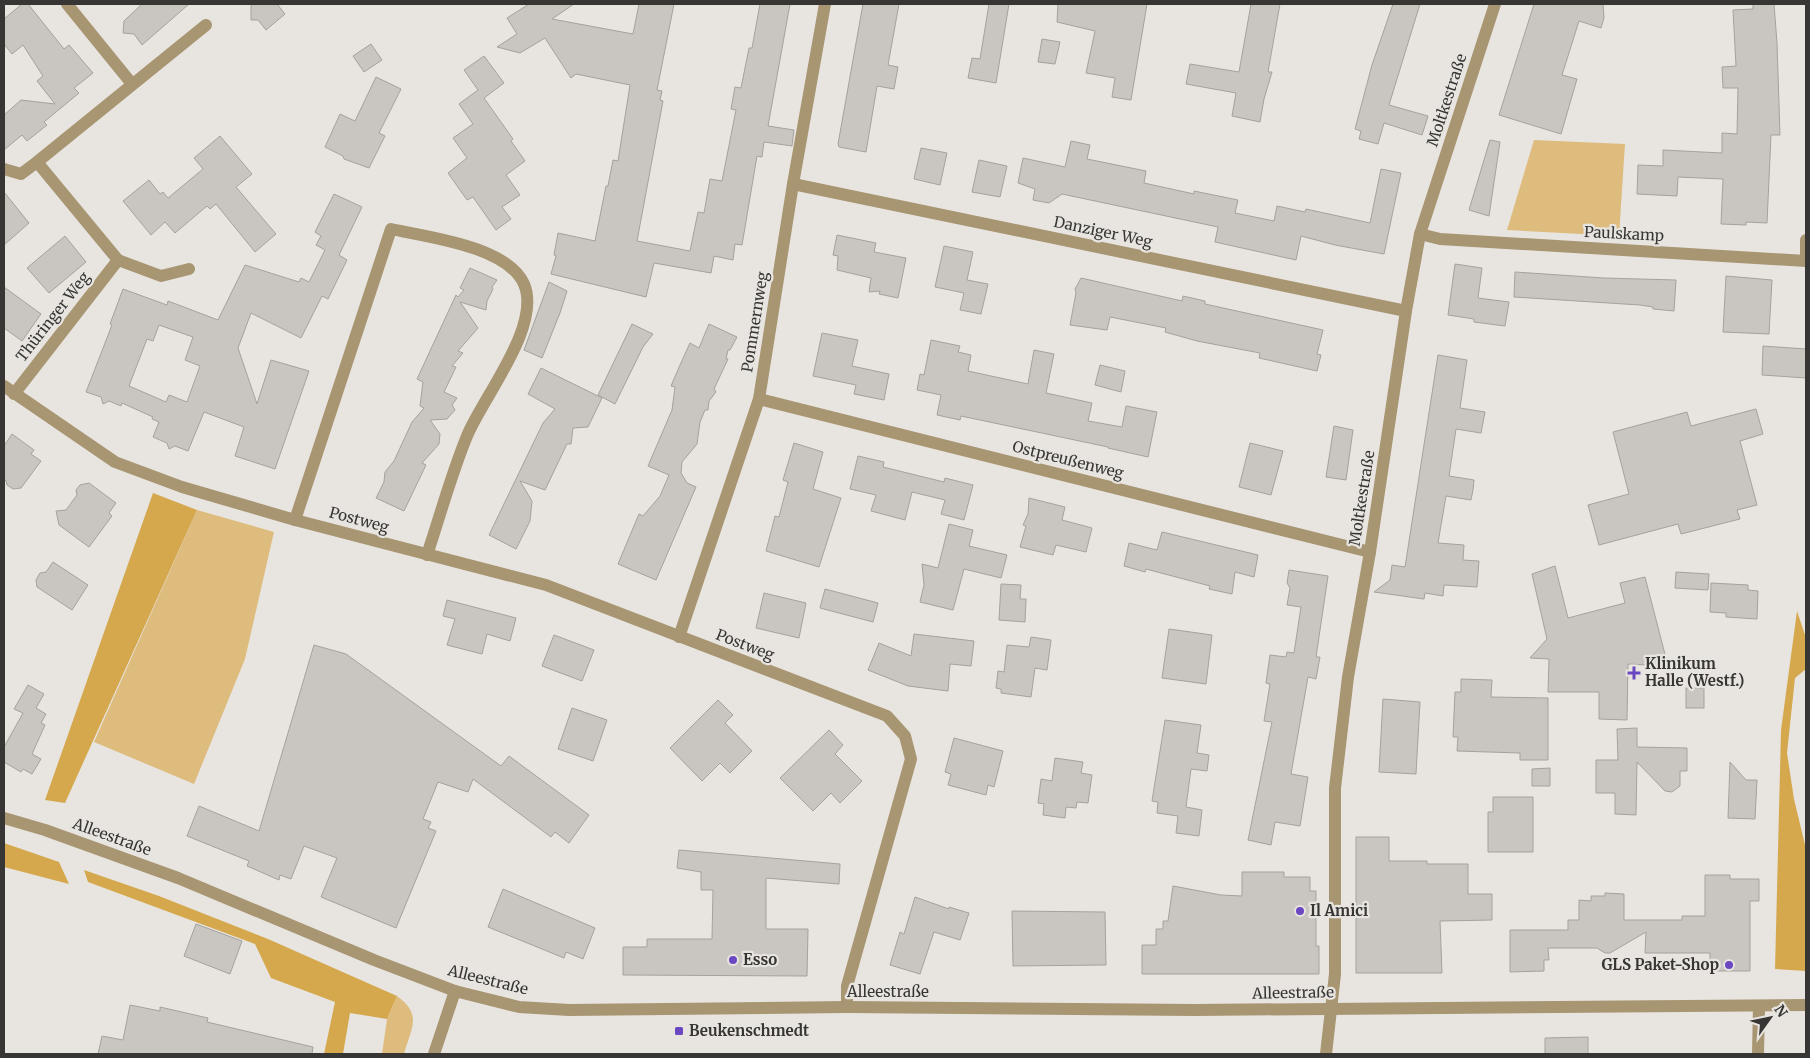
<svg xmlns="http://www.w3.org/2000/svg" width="1810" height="1058" font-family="Merriweather,serif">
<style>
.green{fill:#debc7e}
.forest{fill:#d5a84e}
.building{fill:#c9c6c1;stroke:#a5a29d;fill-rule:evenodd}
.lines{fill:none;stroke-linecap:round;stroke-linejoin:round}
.minor{stroke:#a89572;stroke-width:12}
.poi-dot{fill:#6b48c1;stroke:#e8e5e0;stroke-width:2}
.labels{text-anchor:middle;stroke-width:4.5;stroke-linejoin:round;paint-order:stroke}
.street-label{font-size:15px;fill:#373634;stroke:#e8e5e0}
.poi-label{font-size:15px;font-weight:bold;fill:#373634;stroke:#e8e5e0;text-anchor:start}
</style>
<rect width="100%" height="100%" fill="#e8e5e0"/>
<g class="green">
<polygon points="1534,140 1625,144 1619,236 1507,230"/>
<polygon points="197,510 274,532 245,659 194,784 94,742"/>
<path d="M397,996c26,19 14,32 7,58h-22l5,-35z"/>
</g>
<g class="forest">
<polygon points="153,493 197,510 65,803 45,800"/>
<polygon points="1797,611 1806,638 1806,669 1795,678 1787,753 1794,799 1806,849 1806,971 1775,969 1781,730"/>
<polygon points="4,843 59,862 69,884 4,867"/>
<polygon points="84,870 159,896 268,939 397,996 387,1019 350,1013 343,1054 324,1054 335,1002 271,978 255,944 88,882"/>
</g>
<g class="building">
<polygon points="22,4 28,4 64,49 69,45 93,73 74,88 79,93 44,122 47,125 27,141 22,135 4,150 4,115 21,100 55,104 37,81 43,76 23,45 12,54 4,44 4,19"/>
<polygon points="142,4 189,4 142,45 134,34 123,33 124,21"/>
<polygon points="251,4 277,4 285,14 266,30 258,20 251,20"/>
<polygon points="529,4 574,4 552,19 633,34 639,4 674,4 657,90 662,91 660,100 663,101 637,241 690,251 698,212 704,213 710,179 722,181 736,110 731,109 735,87 741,88 749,48 752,48 760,4 790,4 768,126 794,130 792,146 764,142 762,157 757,156 742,245 735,244 733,260 714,256 711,273 654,263 646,297 551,274 556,256 554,255 558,233 595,241 606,186 608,186 613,160 618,161 630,85 576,74 571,78 545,38 520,53 497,47 517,34 507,18"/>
<polygon points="863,4 899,4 888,65 898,67 894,89 877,86 866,152 839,147 838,144"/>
<polygon points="989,4 1009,4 996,83 968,78 972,58 980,59"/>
<polygon points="1058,4 1147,4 1131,100 1112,97 1115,78 1086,73 1095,31 1057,22"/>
<polygon points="1251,4 1280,4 1268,72 1272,72 1264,99 1260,122 1232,116 1236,93 1186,84 1190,64 1239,72"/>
<polygon points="1393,4 1420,4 1389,105 1428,116 1422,135 1384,123 1378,144 1359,139 1361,131 1355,129 1372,65"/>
<polygon points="1534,4 1603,4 1604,18 1601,28 1579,21 1562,75 1577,79 1561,134 1499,115"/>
<polygon points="1753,4 1774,4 1777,43 1780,135 1771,135 1767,223 1746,222 1746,225 1721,224 1723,179 1678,177 1677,196 1637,194 1638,165 1663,166 1663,150 1722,153 1722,133 1737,134 1738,88 1723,88 1722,67 1736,66 1733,10 1753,9"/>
<polygon points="1042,39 1060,42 1055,64 1038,62"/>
<polygon points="371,44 382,60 364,72 353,56"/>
<polygon points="484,56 504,83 484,98 513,139 511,141 525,161 506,175 520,195 502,207 511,219 496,230 473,197 467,200 448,173 467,158 453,138 473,124 459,104 478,90 464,70"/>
<polygon points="376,77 401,89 379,133 385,136 369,168 344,159 343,156 325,147 340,114 355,121"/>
<polygon points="220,136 252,174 236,187 276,234 255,252 216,204 210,209 207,206 175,233 165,222 151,235 123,201 149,180 160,194 163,192 168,198 203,169 194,158"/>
<polygon points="1490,140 1500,142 1489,216 1469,210"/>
<polygon points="1071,141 1090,145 1087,159 1146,171 1144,183 1194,194 1194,191 1238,200 1235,213 1274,221 1277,206 1305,212 1306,209 1370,223 1381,169 1401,173 1384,254 1335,245 1301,236 1296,260 1215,242 1218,227 1062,194 1049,203 1033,200 1035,189 1018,183 1023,158 1065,167"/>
<polygon points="921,148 947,153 940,185 914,179"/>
<polygon points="979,160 1007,166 1000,197 972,192"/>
<polygon points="4,192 29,223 4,245"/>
<path d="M334,194l28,13 -23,48 8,5 -19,39 -6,-3 -21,42 -50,-25 -13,35 19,56 14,-44 38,11 -34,98 -40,-13 9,-29 -40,-15 -16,39 -13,-5 -6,3 -2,-6 -14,-6 6,-15 -7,-3 1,-2 -31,-14 -1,3 -12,-5 -6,3 -2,-7 -15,-5 26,-67 -2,-1 13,-35 44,16 1,-4 50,19 27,-55 54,17 2,-4 8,4 16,-32 -9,-5 5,-9 -6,-4zM159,325l34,12 -8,23 15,6 -13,36 -18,-7 -3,7 -37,-16 18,-47 6,2z"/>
<polygon points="837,235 876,243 874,252 906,258 898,298 879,294 880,291 869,292 871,278 837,270 838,256 833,255"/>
<polygon points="65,236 86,262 49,293 27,268"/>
<polygon points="944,246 973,252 967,280 988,284 981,314 960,310 964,293 935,287"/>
<polygon points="1455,264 1482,268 1478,298 1509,302 1505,326 1474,322 1474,319 1448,315"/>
<polygon points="470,268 497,280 492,287 493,289 487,301 486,310 460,302 478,328 458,351 463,353 452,366 456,367 444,392 457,398 452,405 455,410 447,419 430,420 440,434 439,444 422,463 426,465 404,511 376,498 384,482 385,472 394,461 412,422 424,408 420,406 423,382 417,379 456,295 458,297 464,290 460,288"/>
<polygon points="1515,272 1604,278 1676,280 1674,311 1653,309 1653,307 1640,305 1514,297"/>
<polygon points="1726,276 1772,280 1769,334 1723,332"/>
<polygon points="1081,278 1182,301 1183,296 1196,299 1205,301 1205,304 1323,330 1317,354 1321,355 1317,371 1259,358 1260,353 1197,341 1165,332 1166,328 1110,317 1107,330 1070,325 1076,293 1075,289"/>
<polygon points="549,282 567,291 560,313 542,358 524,350"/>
<polygon points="4,287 41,314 22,341 4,328"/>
<polygon points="632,324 653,334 643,347 615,404 598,395"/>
<polygon points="709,324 737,337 730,350 728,350 726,359 728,359 714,389 716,392 709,401 708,410 705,410 700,422 697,444 682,462 681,473 687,483 696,487 656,580 618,564 639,514 643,516 660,496 669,475 648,466 672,410 675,387 671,386 680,365 690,343 699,348"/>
<polygon points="822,333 858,340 852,366 889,374 884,400 854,394 856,385 813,376"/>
<polygon points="931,340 960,346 958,352 971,355 968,371 1028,384 1034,350 1054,354 1046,393 1092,403 1088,421 1122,427 1126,406 1157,412 1148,457 1108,448 1108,447 961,416 960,420 937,415 941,395 917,390 920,374 924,375"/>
<polygon points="1763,346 1806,349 1806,378 1762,375"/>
<polygon points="1438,355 1467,360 1460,408 1485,412 1481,433 1456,429 1449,476 1474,480 1473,490 1471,500 1446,496 1438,543 1464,545 1463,560 1479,561 1477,587 1444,585 1443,596 1425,593 1424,599 1374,592 1390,580 1392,565 1405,567"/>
<polygon points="1100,365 1125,371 1121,392 1095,385"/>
<polygon points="541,368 602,398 588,427 573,428 571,444 567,444 545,490 520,481 532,501 530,521 516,549 489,535 543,423 555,409 528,394"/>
<polygon points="1756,409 1763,434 1740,441 1757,505 1737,510 1740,519 1681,534 1678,524 1599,545 1588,505 1629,494 1613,432 1687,412 1691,426"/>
<polygon points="1334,426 1353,430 1346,480 1326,477"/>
<polygon points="12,434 34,450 31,454 41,461 21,488 13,489 7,485 6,481 4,479 4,446"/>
<polygon points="794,443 823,452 813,489 841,498 819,567 766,551 775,516 779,517 788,482 783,480"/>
<polygon points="1250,443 1283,451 1271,495 1239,487"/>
<polygon points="858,456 884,462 883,467 944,482 945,478 973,485 964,520 941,514 945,500 912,492 905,520 871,511 876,495 850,489"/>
<polygon points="89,483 116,503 109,513 112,516 89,547 59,525 56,511 66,510 77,495 76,490 80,485"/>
<polygon points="1029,498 1065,507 1062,520 1092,528 1086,552 1056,545 1053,555 1020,547 1026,526 1023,525 1028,514"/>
<polygon points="949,524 973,530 969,546 1007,555 1001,578 964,569 953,610 920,602 924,585 922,564 938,568"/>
<polygon points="1162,532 1258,555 1254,577 1235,572 1232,594 1209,589 1210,586 1146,569 1145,572 1124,566 1129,543 1157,550"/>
<polygon points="53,562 88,585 72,610 37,587 36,580 40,573 46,572"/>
<polygon points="1555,566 1568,618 1625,603 1620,583 1645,577 1668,666 1628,664 1627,720 1599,719 1599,692 1548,692 1549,659 1530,658 1547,639 1532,574"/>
<polygon points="1289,570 1328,576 1316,657 1320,657 1316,679 1308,677 1291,774 1308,777 1300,826 1275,822 1271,845 1248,840 1272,722 1264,721 1270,684 1266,683 1270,655 1286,657 1287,652 1294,653 1301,607 1287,605 1290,588 1287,583"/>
<polygon points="1676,572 1709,574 1708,590 1675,588"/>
<polygon points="1711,583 1748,585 1748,590 1758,591 1757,619 1726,617 1726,613 1710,612"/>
<polygon points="1001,584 1021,585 1020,599 1026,599 1025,622 999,620"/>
<polygon points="825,589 878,603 873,622 820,608"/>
<polygon points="764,593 806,603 799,638 756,628"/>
<polygon points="447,600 516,618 510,641 487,634 482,654 447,645 455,619 443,616"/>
<polygon points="1169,629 1212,635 1206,684 1162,678"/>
<polygon points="914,634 974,641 971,666 950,664 948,691 908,686 868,670 879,643 911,656"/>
<polygon points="554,635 594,650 582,681 542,666"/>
<polygon points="1031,637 1051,640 1047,670 1035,668 1031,697 1001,693 1001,689 996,688 998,671 1004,672 1007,645 1029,647"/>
<polygon points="314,645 346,654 501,766 509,756 589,815 569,843 555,832 551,837 473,779 468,792 438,782 423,819 431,822 428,828 436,831 396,928 321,897 337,858 304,846 291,879 280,875 279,880 247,866 249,861 187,836 199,806 259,831"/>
<polygon points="1461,679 1492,680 1491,697 1548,698 1548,760 1520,760 1520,753 1457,751 1458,737 1453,737 1455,692 1461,692"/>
<polygon points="28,685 44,694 36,708 46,714 41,723 45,725 32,754 41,759 32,774 23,769 21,772 4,762 4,747 23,713 14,709"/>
<rect x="1686" y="688" width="18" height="20"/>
<polygon points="1383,699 1420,702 1416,774 1379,772"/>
<polygon points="718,700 733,715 725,723 752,751 730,773 720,763 702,781 670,748"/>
<polygon points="572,708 607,720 593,761 558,749"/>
<polygon points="1165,720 1201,725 1197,753 1209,755 1207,771 1191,769 1186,807 1202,810 1199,836 1176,833 1178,816 1157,813 1158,802 1152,801"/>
<polygon points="1637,728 1637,747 1687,748 1687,771 1680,771 1680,786 1672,792 1665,791 1637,762 1636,815 1615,814 1615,793 1596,793 1596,760 1618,760 1617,729"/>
<polygon points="829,730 843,745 835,754 862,781 840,803 831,793 813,811 780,778"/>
<polygon points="954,738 1003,751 994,787 988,785 986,795 948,785 951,774 945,772"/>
<polygon points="1055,758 1083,762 1081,773 1092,775 1088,803 1077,802 1076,808 1066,807 1065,818 1043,815 1044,804 1038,803 1041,779 1052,781"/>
<polygon points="1730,762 1746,780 1757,780 1755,819 1728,818"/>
<polygon points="1550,768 1550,786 1532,786 1532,769"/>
<polygon points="1493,797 1533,797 1533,852 1488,852 1488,812 1493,812"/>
<polygon points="1356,837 1389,837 1389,861 1427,861 1427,864 1468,864 1468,894 1492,894 1492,920 1440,921 1442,973 1356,973"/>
<polygon points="679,850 840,864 839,884 766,878 766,929 808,929 807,976 623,975 623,947 647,947 647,939 712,939 713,890 701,890 701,872 677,868"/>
<polygon points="1242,872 1284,872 1284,877 1310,877 1310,891 1316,891 1316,946 1319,946 1319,974 1142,974 1142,945 1156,945 1156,929 1163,929 1163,921 1168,921 1173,886 1221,895 1242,896"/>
<polygon points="1705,875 1730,875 1730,879 1759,879 1759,901 1750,901 1750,971 1710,971 1710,953 1645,953 1646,932 1610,953 1605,953 1597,948 1548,948 1549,960 1544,960 1544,971 1510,972 1510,930 1568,930 1568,920 1579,920 1579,900 1591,901 1591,896 1605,896 1605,893 1624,894 1624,920 1682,920 1682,916 1705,916"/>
<polygon points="503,889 595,928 583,959 566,952 564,958 488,927"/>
<polygon points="915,897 949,909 949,907 969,913 960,940 934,932 920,974 890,965 900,932 904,934"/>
<polygon points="1012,911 1105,912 1106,965 1013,966"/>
<polygon points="196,924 242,941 230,974 184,956"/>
<polygon points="130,1005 160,1011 160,1007 208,1018 207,1022 313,1047 312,1054 98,1054 102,1036 123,1040"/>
<polygon points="1588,1037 1588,1054 1545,1054 1545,1038"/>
</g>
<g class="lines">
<g class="minor">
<polyline points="67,4 132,84"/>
<polyline points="4,169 21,174 37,162"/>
<polyline points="793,184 1406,311"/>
<polyline points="1420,234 1440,239 1806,261 1806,240"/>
<polyline points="118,260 161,276 189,269"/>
<polyline points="4,386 115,462 182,487 295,520 546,585 887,716 905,736 911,759 847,986 847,1007"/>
<polyline points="14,394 118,260 37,162 206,25"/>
<polyline points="759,399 1370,552"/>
<path d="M295,520l96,-291c36,8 116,17 133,55 18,42 -41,113 -57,152 -16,39 -27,80 -40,119"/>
<polyline points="679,637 759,399 793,184 825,4"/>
<polyline points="4,818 45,830 178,878 374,960 455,991 519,1007 569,1010 847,1007 1194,1010 1806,1005"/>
<polyline points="434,1054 455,991"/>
<polyline points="1326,1054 1335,974 1335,788 1348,677 1370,552 1406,311 1420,234 1495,4"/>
<polyline points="1758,1054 1759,1006"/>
</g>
</g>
<g class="poi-dot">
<path d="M1631.5 665.5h5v5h5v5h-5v5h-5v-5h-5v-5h5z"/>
<circle cx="1300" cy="911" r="5"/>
<circle cx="733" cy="960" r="5"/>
<circle cx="1729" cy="965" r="5"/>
<rect x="674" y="1026" width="10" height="10" rx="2.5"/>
</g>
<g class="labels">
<g class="street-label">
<text transform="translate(1447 100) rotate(-72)" y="5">Moltkestraße</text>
<text transform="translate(1103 232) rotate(12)" y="5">Danziger Weg</text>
<text transform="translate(1624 234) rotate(3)" y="5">Paulskamp</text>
<text transform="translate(53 317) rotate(-52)" y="5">Thüringer Weg</text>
<text transform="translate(755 322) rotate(-81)" y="5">Pommernweg</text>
<text transform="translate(1068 460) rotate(14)" y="5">Ostpreußenweg</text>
<text transform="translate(1362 498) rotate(-81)" y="5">Moltkestraße</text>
<text transform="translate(359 520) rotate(15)" y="5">Postweg</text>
<text transform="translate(745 645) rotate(21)" y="5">Postweg</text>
<text transform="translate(112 837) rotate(20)" y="5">Alleestraße</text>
<text transform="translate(488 980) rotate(14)" y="5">Alleestraße</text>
<text x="888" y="997">Alleestraße</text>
<text transform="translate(1293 993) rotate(-1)" y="5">Alleestraße</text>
</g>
<g class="poi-label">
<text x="1645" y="669">Klinikum<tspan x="1645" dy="17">Halle (Westf.)</tspan></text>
<text x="1310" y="916">Il Amici</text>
<text x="743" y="965">Esso</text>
<text x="1719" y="970" text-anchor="end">GLS Paket-Shop</text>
<text x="689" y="1036">Beukenschmedt</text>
</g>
</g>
<rect width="1810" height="1058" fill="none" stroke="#373634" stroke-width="10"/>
<g transform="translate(1770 1018) rotate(57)" stroke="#e8e5e0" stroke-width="4" paint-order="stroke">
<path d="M0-4L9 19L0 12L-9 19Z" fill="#373634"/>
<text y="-8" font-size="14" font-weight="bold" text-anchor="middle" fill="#373634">N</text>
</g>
</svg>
